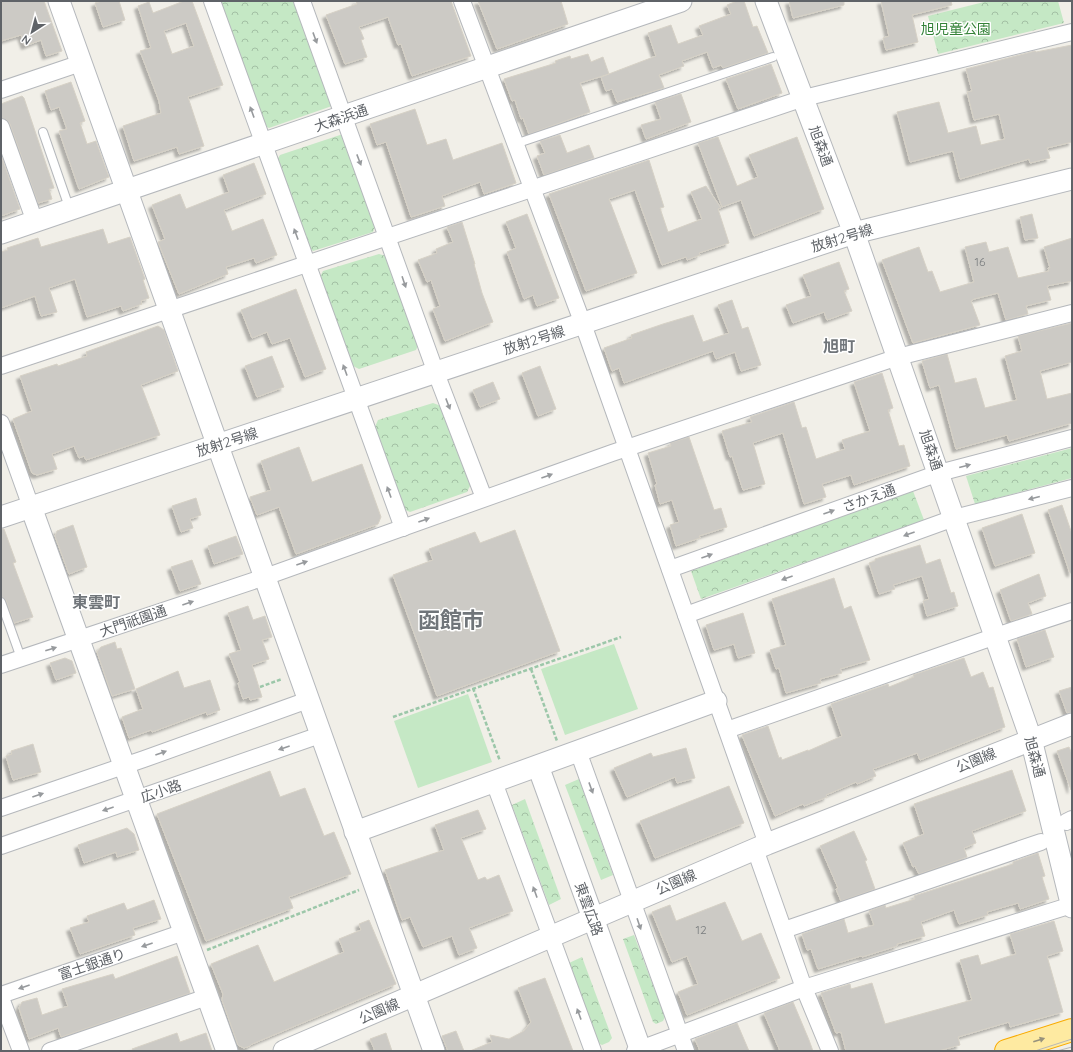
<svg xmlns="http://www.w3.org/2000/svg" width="1073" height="1052" font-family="Quicksand,'Noto Sans JP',sans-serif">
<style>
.forest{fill:url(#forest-crowns)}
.garden{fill:#c5e8c5}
.building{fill:#cccac5;stroke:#d6d1c6;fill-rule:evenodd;filter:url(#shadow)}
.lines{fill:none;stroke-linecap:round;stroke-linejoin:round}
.service-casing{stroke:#b5b8bc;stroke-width:10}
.minor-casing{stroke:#b5b8bc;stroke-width:18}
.tertiary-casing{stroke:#b5b8bc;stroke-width:23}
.trunk-casing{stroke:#f9ab00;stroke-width:24}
.path{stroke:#9cc7a9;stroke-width:2.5;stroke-dasharray:4 2;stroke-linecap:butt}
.service{stroke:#fff;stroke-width:8}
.minor{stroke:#fff;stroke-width:16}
.tertiary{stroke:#fff;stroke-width:21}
.trunk{stroke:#feeaa1;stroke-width:22}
.tram{stroke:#b6b7b8;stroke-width:1}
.oneway{fill:#979a9d}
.oneway2{fill:#97927c}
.labels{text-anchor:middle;stroke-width:3;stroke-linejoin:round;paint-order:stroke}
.number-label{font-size:12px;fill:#7a7d7f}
.park-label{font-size:14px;fill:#348238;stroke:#fff}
.street-label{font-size:14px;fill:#5f6368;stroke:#fff}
.quarter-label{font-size:16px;font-weight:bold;fill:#70757a;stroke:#fff}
.town-label{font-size:22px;font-weight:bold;fill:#70757a;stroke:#fff}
</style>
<defs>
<pattern id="forest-crowns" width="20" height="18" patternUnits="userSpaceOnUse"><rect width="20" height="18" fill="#c5e8c5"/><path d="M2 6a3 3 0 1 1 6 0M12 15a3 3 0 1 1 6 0" fill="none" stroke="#a3c0a4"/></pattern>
<filter id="shadow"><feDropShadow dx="-3.5" dy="3.5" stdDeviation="1" flood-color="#0004"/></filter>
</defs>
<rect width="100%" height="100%" fill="#f1efe8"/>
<g class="forest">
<polygon points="218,1 294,1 332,106 269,128 263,125"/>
<polygon points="988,1 1058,1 1064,23 938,54 928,16"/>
<polygon points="343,134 376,224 373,232 313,251 308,247 277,160 280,155"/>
<polygon points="379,254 386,256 419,343 416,350 359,369 351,365 319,279 323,271"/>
<polygon points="433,403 441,406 471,484 467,492 410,512 403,509 374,429 378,420"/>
<polygon points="1072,448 1072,478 975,504 966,476"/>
<polygon points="913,491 924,520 701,599 691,571"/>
<polygon points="579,779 613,875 601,880 565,785"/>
<polygon points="525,799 561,899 549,905 512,805"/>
<polygon points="634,935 665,1017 663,1021 656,1024 653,1022 623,939"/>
<polygon points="582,957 612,1038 609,1042 602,1045 598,1043 569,963"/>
</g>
<g class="garden">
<polygon points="614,644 638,709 565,735 541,669"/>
<polygon points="468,694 492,762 418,788 394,721"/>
</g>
<g class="building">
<polygon points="2,1 44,1 62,51 46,56 41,40 25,46 21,35 1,41"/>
<polygon points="102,1 119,1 125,20 103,27 95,3"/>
<path d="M184,1h8l31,84 -35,12 16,49 -25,8 -2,-7 -43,14 -11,-35 38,-13 -2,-12 -19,-50 11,-3 -13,-42 11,-4 4,11zM186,23l8,23 -22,8 -8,-23z"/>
<polygon points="356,1 451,1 471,56 412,76 401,44 398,45 388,17 359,27 364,39 361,40 367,57 345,64 326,15 357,4"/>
<polygon points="478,1 561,1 568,24 497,49"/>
<polygon points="737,1 744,1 753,27 757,26 768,53 723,68 721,65 713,68 707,52 682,61 684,66 659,75 664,88 617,102 612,89 606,91 601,77 656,56 648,33 671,25 678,44 703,35 699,26 731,14 727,5"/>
<polygon points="789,1 844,1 844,5 793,18"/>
<polygon points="881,1 951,1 952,5 912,15 918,42 886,50 883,38 889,36"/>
<polygon points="1072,45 1072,142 1047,148 1050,158 1030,163 1029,159 960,179 953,151 910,162 897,112 939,102 948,133 976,126 981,145 1005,139 999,114 974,120 967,92 972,91 966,69 1035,51 1036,52"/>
<polygon points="588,54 591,62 603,57 609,74 580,83 590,112 529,134 523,118 521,119 515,100 512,101 504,79 556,63 555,61 570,56 571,59"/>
<polygon points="771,64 782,93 738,109 726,79"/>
<polygon points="71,82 85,121 80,123 87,144 96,141 109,177 79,189 59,131 67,129 59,107 51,110 45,91"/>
<polygon points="681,94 691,122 646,139 641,125 661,119 655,102"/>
<polygon points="22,96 24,98 54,188 49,189 52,199 38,203 10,124 7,120 1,118 1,104"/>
<polygon points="415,109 427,145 446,139 453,160 502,143 516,183 484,194 480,182 442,196 445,206 411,217 386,142 377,145 370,124"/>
<polygon points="560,135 567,153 589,145 594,158 544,175 537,156 545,153 540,141"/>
<polygon points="718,137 737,186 758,177 749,155 797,137 824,209 754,236 741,200 722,207 698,143"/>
<polygon points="1,155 20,209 1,216"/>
<polygon points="649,160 664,207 660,208 668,232 702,219 691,192 706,186 721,208 718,209 729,243 699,253 700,255 687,260 686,257 662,265 635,190 609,199 637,273 586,291 549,194"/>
<polygon points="254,163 266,194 224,210 232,231 263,219 277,255 256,263 254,258 226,267 228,274 179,294 158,242 165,239 152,205 180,194 186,209 229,192 223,175"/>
<polygon points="527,214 559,298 537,306 533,295 524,299 507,252 516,248 506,222"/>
<polygon points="1032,214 1038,238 1025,240 1020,217"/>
<polygon points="462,222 475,264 474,264 482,293 493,322 445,341 433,309 440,306 431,280 427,282 418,260 437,253 436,249 453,242 447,227"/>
<polygon points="103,229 108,244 130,237 145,279 143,280 149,298 141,301 142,304 123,311 121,306 87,317 75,279 49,288 57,312 41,316 35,296 1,308 1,252 8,250 7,248 38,238 41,247"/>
<polygon points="1072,238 1072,281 1047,286 1051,300 1026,306 1028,314 1006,320 998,293 974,299 971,301 980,325 913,343 882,260 919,247 928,272 932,271 940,292 974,282 965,247 986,242 989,252 1008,247 1018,278 1049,271 1048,268 1050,268 1044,247"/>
<polygon points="839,262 849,289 844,291 852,311 827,320 824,312 793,323 786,305 811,296 803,275"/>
<polygon points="296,289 326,369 305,377 290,338 272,344 267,332 252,338 241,310"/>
<polygon points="732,300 742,329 748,327 761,365 741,371 735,352 716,359 713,351 624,383 619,368 612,371 604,348 632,338 631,335 663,324 693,315 703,342 729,333 718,305"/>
<polygon points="1072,323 1072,362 1040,371 1047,399 1072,393 1072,423 1009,441 1007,435 956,449 939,385 930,388 922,361 947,354 955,383 976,378 985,408 1017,400 1005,356 1022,351 1018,336"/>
<polygon points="158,326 164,330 178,371 141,385 160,435 86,460 84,456 79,458 74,446 52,454 57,469 37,475 32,473 13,419 32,411 20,376 57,364 58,366 87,356 86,352"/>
<polygon points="272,356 284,387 257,397 245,366"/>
<polygon points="540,366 556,409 538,416 522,373"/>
<polygon points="882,373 893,408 888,410 899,446 904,445 910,466 854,485 851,475 822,484 826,497 804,504 783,433 753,443 765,484 743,490 732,456 730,457 722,431 752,422 750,417 794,402 802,428 806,427 816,459 845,449 842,440 870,431 854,382"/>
<polygon points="493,382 500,399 480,407 473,390"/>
<polygon points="689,437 714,510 721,508 727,527 699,536 700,538 676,546 670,525 679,522 672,500 660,504 655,485 657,484 648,453 671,446 670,443"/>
<polygon points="299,447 312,482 362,464 381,517 378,524 296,554 279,507 257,515 250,497 271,490 261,461"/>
<polygon points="196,498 201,515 190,519 193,528 181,532 172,506"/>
<polygon points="1062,505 1072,534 1072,573 1070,573 1048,510"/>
<polygon points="1022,514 1035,553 995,566 982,528"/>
<polygon points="73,525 87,567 69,574 55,536 57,531"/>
<polygon points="1,529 4,529 16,562 13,563 33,617 14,623 6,600 1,597"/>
<polygon points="515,530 560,651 437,696 393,575 433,560 429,549 475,532 480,543"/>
<polygon points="236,536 243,554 214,564 208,546"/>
<polygon points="920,545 926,564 940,559 951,593 954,592 958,606 927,616 923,601 929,599 922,576 893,585 895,589 879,594 869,563 875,561 875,559"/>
<polygon points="192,560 201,584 180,591 171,567"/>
<polygon points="1039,574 1046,596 1028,603 1032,614 1011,621 1000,590"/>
<polygon points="834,578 844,609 851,606 870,660 840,669 842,673 820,679 821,683 786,693 779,668 776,669 770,650 786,645 772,599"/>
<polygon points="248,606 253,620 265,616 272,637 262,640 269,659 252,665 262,697 250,700 249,697 243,699 238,683 240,682 229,654 241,650 228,613"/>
<polygon points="743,613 755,653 738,658 734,644 714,650 706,625"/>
<polygon points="1045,630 1054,657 1026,667 1017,639"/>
<polygon points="115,642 117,649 121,648 135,689 112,696 97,652 101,647"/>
<polygon points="65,658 72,661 76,673 56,680 50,663"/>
<polygon points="964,658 971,677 983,672 989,688 993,687 1005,727 920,760 917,753 873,769 876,776 857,784 856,782 826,795 827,797 804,806 803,804 775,816 742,735 768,726 779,758 781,757 782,760 808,750 808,751 842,736 831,704 888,684 889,687 914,677 913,675"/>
<polygon points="178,671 184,688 210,680 220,710 207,715 206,712 152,732 151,730 129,738 122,717 143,709 136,689"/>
<polygon points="1072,687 1072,712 1067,713 1059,691"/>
<polygon points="33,744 41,772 13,780 6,756 12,754 11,751"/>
<polygon points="1069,747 1072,754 1071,790 1057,751"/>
<polygon points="686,748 695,778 677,783 675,777 627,797 614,768 651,753 653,757"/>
<polygon points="1012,770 1026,811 972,831 976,843 964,848 967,857 919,874 915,866 913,867 903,843 924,834 914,804"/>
<polygon points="270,771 280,797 305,788 324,836 334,832 351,874 289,897 293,908 206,941 157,814"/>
<polygon points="729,786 744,823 655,858 640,821"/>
<polygon points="478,810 486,829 461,838 478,880 485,877 487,880 499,875 513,911 469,928 477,948 459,955 452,936 423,947 410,917 402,920 385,870 444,850 435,825"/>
<polygon points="127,828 134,834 139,850 117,857 116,852 84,863 78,845"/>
<polygon points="854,831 867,860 865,861 875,889 841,901 836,889 838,888 820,846"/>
<polygon points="1038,853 1045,876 1042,877 1049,899 1020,909 1018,903 987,912 988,915 959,924 954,910 921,922 925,936 897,944 897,946 881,951 862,957 861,956 818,969 811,949 807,950 802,934 844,919 848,933 874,925 869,911 885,905 886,908 915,899 914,896 1013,864 1013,862"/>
<polygon points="154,900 161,919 133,928 135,935 80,954 70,928 89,922 87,916 124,903 127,910"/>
<polygon points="725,902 742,941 761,933 780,978 687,1015 678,992 698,984 687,956 672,962 652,912 670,905 676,921"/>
<polygon points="369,920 396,984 252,1044 250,1046 244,1048 238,1045 222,1000 223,994 211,964 258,945 274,982 344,952 339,939 361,930 359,924"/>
<polygon points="1054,921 1063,951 1047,956 1063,1012 1010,1027 1009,1022 958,1037 960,1045 938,1051 846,1051 841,1032 836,1033 821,993 850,984 851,989 872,983 885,1024 972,1000 960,960 978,955 981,965 1016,954 1010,934"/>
<polygon points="177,956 190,993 61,1037 58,1028 29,1039 19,1008 22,1002 37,998 42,1015 68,1006 62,989 113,974 115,979"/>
<polygon points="545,978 573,1051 470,1051 492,1042 490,1035 509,1039 524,1031 531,1022 518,988"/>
<polygon points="793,1002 809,1040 813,1051 780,1051 764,1013"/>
<polygon points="737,1023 749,1051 700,1051 695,1039"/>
<polygon points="456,1031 464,1051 448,1051 442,1036"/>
<polygon points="177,1033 180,1042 206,1033 212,1051 133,1051 132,1049"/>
<polygon points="386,1033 392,1051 375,1051 370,1039"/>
</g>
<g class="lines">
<g class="service-casing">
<g id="service">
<polyline points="43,132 70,210"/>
<polyline points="515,144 773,57"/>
<polyline points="1,602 21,658"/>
</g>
</g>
<g class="minor-casing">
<g id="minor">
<polyline points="212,1 403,528"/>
<polyline points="302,1 436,373 484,498"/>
<polyline points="462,1 583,324 767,844"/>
<polyline points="1,90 81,63"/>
<polyline points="1,127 35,222"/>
<polyline points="1,366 804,98 1072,32"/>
<polyline points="1,423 31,507"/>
<polyline points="670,569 939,473 1072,438"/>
<polyline points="686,615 954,518 1072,488"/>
<polyline points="1,665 265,577 612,453 898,357 1072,313"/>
<polyline points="727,730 996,636 1072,611"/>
<polyline points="578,751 686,1051"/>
<polyline points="494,782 593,1051"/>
<polyline points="1,808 144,759 308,700"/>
<polyline points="1066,822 1072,819"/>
<polyline points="1,846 320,735"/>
<polyline points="755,849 804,988 830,1051"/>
<polyline points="784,930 1041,842"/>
<polyline points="1,995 184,932"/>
<polyline points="1,998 21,1051"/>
<polyline points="50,1051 207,997"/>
<polyline points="635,1051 804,988 1072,905"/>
</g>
</g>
<g class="tertiary-casing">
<g id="tertiary">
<polyline points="59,1 434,1051"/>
<polyline points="766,1 854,233 1031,739 1072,907"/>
<polyline points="1,233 681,1"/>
<polyline points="31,507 227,1051"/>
<polyline points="1,517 854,233 1072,179"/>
<polyline points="538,766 641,1051"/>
<polyline points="355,832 716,701"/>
<polyline points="284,1051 767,844 1072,724"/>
</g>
</g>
<g class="trunk-casing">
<polyline id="trunk" points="1006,1051 1072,1030"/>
</g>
<g class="path">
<polyline points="531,669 557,741"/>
<polyline points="260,687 282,679"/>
<polyline points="473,688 500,761"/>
<polyline points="393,717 621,637"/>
<polyline points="207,950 359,890"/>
</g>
<use href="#service" class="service"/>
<use href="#minor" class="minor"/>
<use href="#tertiary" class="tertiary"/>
<use href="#trunk" class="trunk"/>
<g class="tram">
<polyline points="1035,1051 1072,1039"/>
<polyline points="1057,1051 1072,1047"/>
</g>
</g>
<defs><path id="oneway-solid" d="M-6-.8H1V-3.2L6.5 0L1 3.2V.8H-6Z"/></defs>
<g class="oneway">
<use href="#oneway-solid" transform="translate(315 38) rotate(70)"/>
<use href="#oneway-solid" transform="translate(252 112) rotate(-110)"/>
<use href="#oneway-solid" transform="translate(359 160) rotate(69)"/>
<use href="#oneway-solid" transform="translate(296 234) rotate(-110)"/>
<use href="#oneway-solid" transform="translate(404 282) rotate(71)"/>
<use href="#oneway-solid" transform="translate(345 370) rotate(-110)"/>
<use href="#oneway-solid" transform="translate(448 404) rotate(69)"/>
<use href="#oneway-solid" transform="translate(965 466) rotate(-15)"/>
<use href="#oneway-solid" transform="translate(547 476) rotate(-20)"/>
<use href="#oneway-solid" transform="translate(389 492) rotate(-110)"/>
<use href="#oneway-solid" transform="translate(1034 498) rotate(166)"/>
<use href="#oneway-solid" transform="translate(829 512) rotate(-20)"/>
<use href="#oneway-solid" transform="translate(424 520) rotate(-20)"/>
<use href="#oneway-solid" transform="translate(909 534) rotate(160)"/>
<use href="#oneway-solid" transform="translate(707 556) rotate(-20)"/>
<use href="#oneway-solid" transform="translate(302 563) rotate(-19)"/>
<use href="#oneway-solid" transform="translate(787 578) rotate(160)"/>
<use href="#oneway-solid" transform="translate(188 603) rotate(-19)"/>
<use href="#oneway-solid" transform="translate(51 649) rotate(-18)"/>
<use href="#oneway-solid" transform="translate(284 748) rotate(161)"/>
<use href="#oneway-solid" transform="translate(161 753) rotate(-20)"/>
<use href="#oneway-solid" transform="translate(591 788) rotate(70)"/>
<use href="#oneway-solid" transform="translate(38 795) rotate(-19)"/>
<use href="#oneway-solid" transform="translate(108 809) rotate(161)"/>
<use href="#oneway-solid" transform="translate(535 892) rotate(-110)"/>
<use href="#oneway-solid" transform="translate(639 924) rotate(71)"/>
<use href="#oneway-solid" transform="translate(147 945) rotate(161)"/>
<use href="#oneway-solid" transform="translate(24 987) rotate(161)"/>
<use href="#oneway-solid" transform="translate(579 1014) rotate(-110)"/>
</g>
<use class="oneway2" href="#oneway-solid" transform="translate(1039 1040) rotate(-18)"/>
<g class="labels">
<g class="number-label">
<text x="980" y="266">16</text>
<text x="701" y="934">12</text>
</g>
<g class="park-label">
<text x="956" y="34">旭児童公園</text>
</g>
<g class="street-label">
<text transform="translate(341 118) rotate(-19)" y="5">大森浜通</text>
<text transform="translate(821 146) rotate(70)" y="5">旭森通</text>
<text transform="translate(842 238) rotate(-17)" y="5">放射2号線</text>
<text transform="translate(534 340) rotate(-18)" y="5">放射2号線</text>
<text transform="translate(227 442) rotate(-18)" y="5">放射2号線</text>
<text transform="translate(931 450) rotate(71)" y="5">旭森通</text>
<text transform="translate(869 498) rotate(-20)" y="5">さかえ通</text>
<text transform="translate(133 621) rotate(-19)" y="5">大門祇園通</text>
<text transform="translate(1035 757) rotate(75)" y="5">旭森通</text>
<text transform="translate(976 760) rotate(-22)" y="5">公園線</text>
<text transform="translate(161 791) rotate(-19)" y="5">広小路</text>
<text transform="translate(676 882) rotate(-23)" y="5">公園線</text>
<text transform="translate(589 909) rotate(70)" y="5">東雲広路</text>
<text transform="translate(92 964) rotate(-19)" y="5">富士銀通り</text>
<text transform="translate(379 1011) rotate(-23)" y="5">公園線</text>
</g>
<g class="quarter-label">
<text x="839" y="352">旭町</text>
<text x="96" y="608">東雲町</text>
</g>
<g class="town-label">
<text x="451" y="628">函館市</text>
</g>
</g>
<rect width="1073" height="1052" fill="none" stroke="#5f6368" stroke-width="4"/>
<g transform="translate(32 32) rotate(216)" stroke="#ffffff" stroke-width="3" paint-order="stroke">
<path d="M0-3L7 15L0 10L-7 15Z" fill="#5f6368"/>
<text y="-6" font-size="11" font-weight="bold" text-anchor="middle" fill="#5f6368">N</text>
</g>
</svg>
